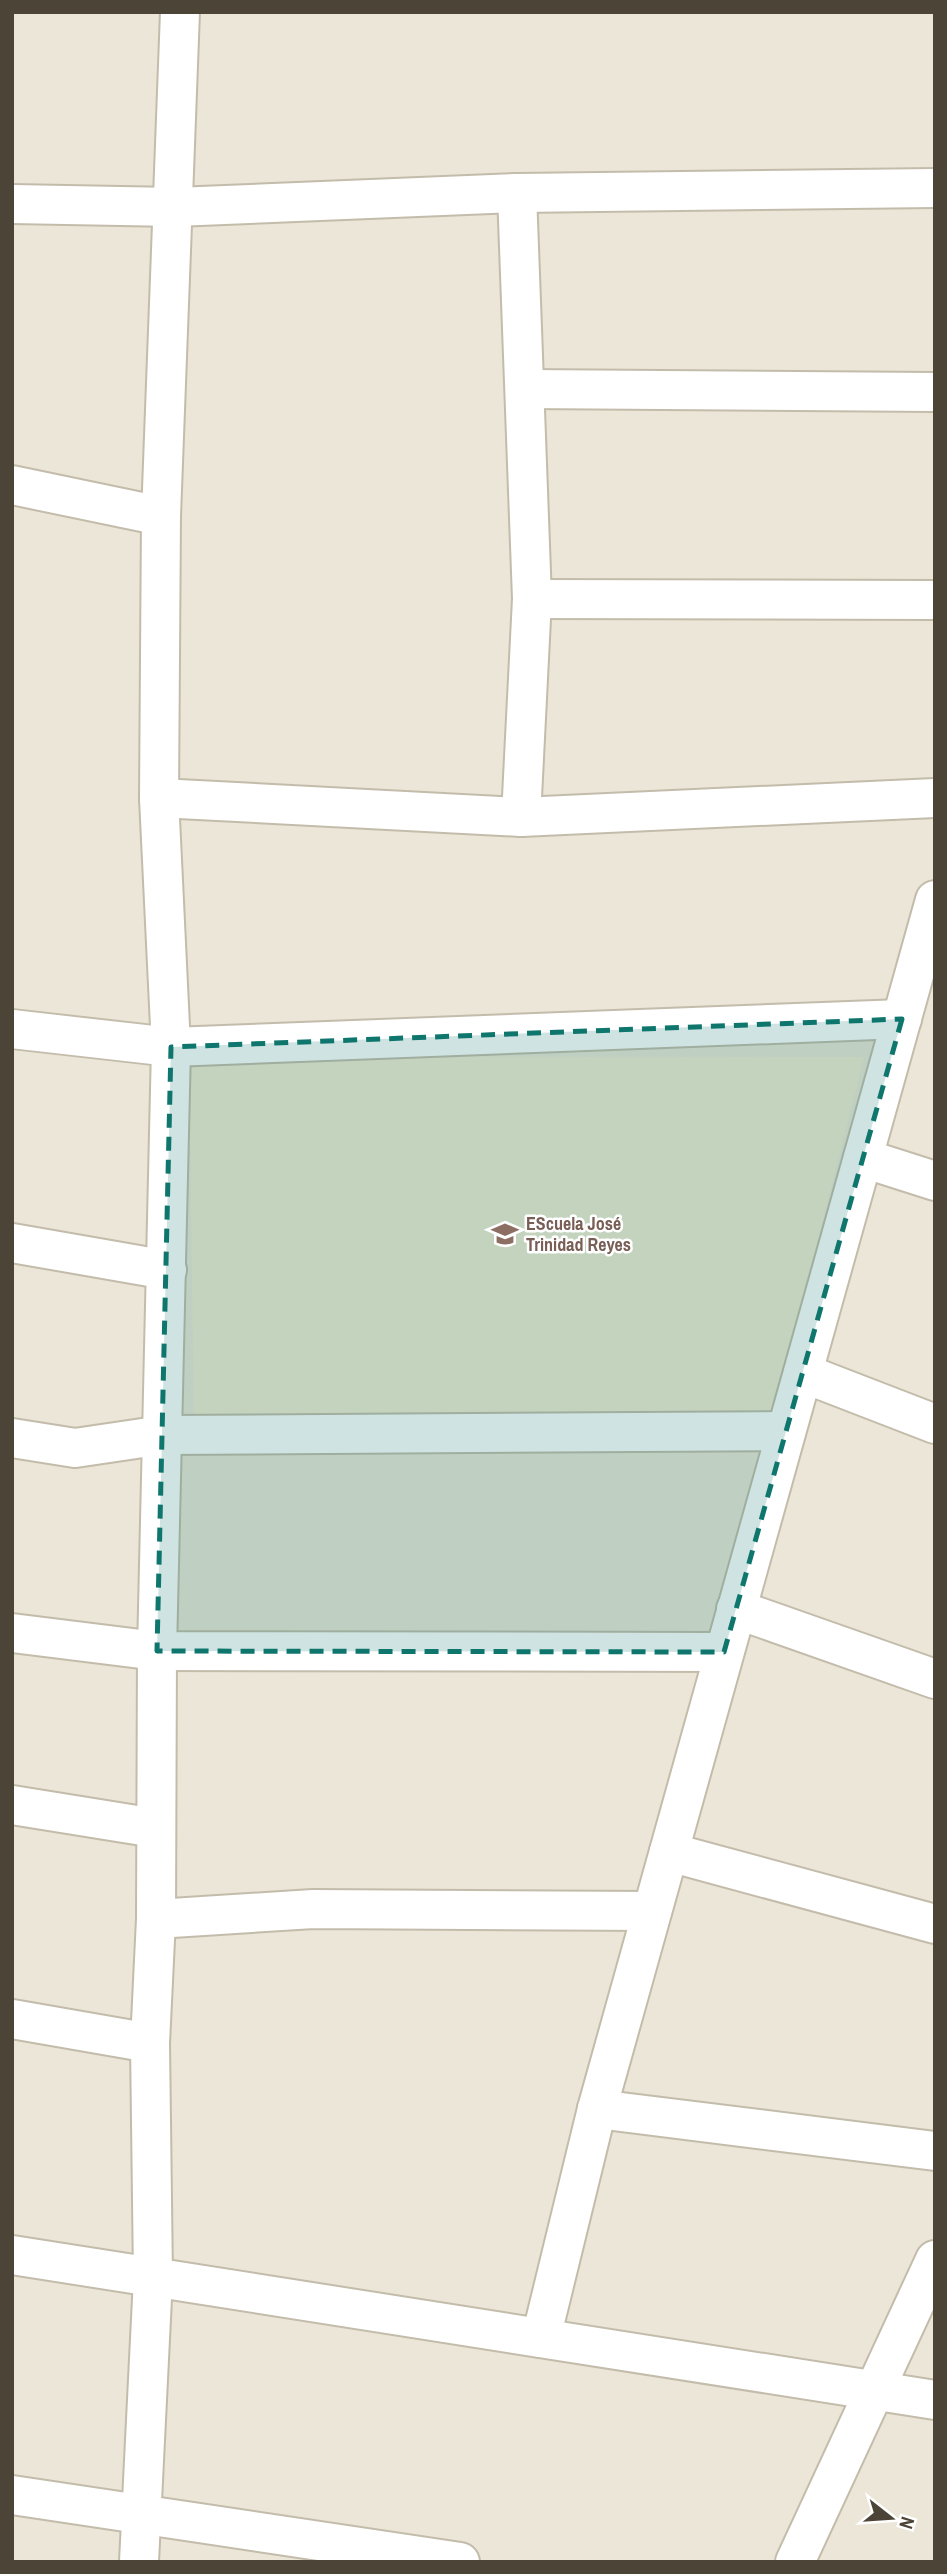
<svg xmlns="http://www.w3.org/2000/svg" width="947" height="2574" font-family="'Archivo Narrow',sans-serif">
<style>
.residential{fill:#ebe6d8}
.education{fill:#f1ead3}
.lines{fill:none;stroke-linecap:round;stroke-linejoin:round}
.minor-casing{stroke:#c4bcab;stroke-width:42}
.minor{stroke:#fff;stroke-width:38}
.marked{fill:#0f766e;fill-opacity:0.2;stroke:#0f766e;stroke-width:5;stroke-dasharray:14 9;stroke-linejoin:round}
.labels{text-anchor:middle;stroke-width:5;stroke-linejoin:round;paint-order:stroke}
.education-label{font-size:18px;font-weight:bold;fill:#785e54;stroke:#fff;text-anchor:start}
</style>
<rect width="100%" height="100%" fill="#f7f4ea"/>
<rect class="residential" x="12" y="12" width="923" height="2550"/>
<polygon class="education" points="189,1056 864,1057 775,1411 194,1425"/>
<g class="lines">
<g class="minor-casing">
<g id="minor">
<polyline points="517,193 532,599 521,817"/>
<polyline points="12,204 175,207 517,193 935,188"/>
<polyline points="526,389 935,392"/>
<polyline points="12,485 161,516"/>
<polyline points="532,599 935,600"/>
<polyline points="159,798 521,817 935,798"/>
<polyline points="12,1029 171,1047 902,1019"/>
<polyline points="863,1158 935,1181"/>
<polyline points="12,1243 167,1270"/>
<polyline points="803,1373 935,1424"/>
<polyline points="12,1438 75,1448 163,1435 786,1431"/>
<polyline points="736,1609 935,1679"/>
<polyline points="12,1633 157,1651 724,1652"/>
<polyline points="12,1805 155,1828"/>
<polyline points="669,1852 935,1924"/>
<polyline points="156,1919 313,1909 652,1911"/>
<polyline points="12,2019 150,2043"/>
<polyline points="597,2109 935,2151"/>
<polyline points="12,2255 935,2400"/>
<polyline points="541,2338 597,2109 935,900"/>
<polyline points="12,2495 460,2562"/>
<polyline points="139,2562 153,2278 150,2043 156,1919 157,1651 171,1047 159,798 161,516 180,12"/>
<polyline points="795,2562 935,2260"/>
</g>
</g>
<use href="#minor" class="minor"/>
</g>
<path class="marked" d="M902,1019l-178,633 -567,-1 14,-604z"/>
<defs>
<g id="school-bare" transform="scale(2.1)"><path d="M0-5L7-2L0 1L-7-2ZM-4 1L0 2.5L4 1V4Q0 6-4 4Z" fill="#8d6e63" stroke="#fff" stroke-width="2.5" paint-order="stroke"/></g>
</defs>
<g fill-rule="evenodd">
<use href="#school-bare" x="505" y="1234"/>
</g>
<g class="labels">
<g class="education-label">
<text x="526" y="1230">EScuela José<tspan x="526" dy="21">Trinidad Reyes</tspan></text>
</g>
</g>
<rect width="947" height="2574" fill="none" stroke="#4c4537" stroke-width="28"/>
<g transform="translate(891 2518) rotate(107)" stroke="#ffffff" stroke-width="5" paint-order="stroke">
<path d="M0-5L12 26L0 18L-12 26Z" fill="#4c4537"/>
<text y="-10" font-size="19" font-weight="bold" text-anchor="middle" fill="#4c4537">N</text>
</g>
</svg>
